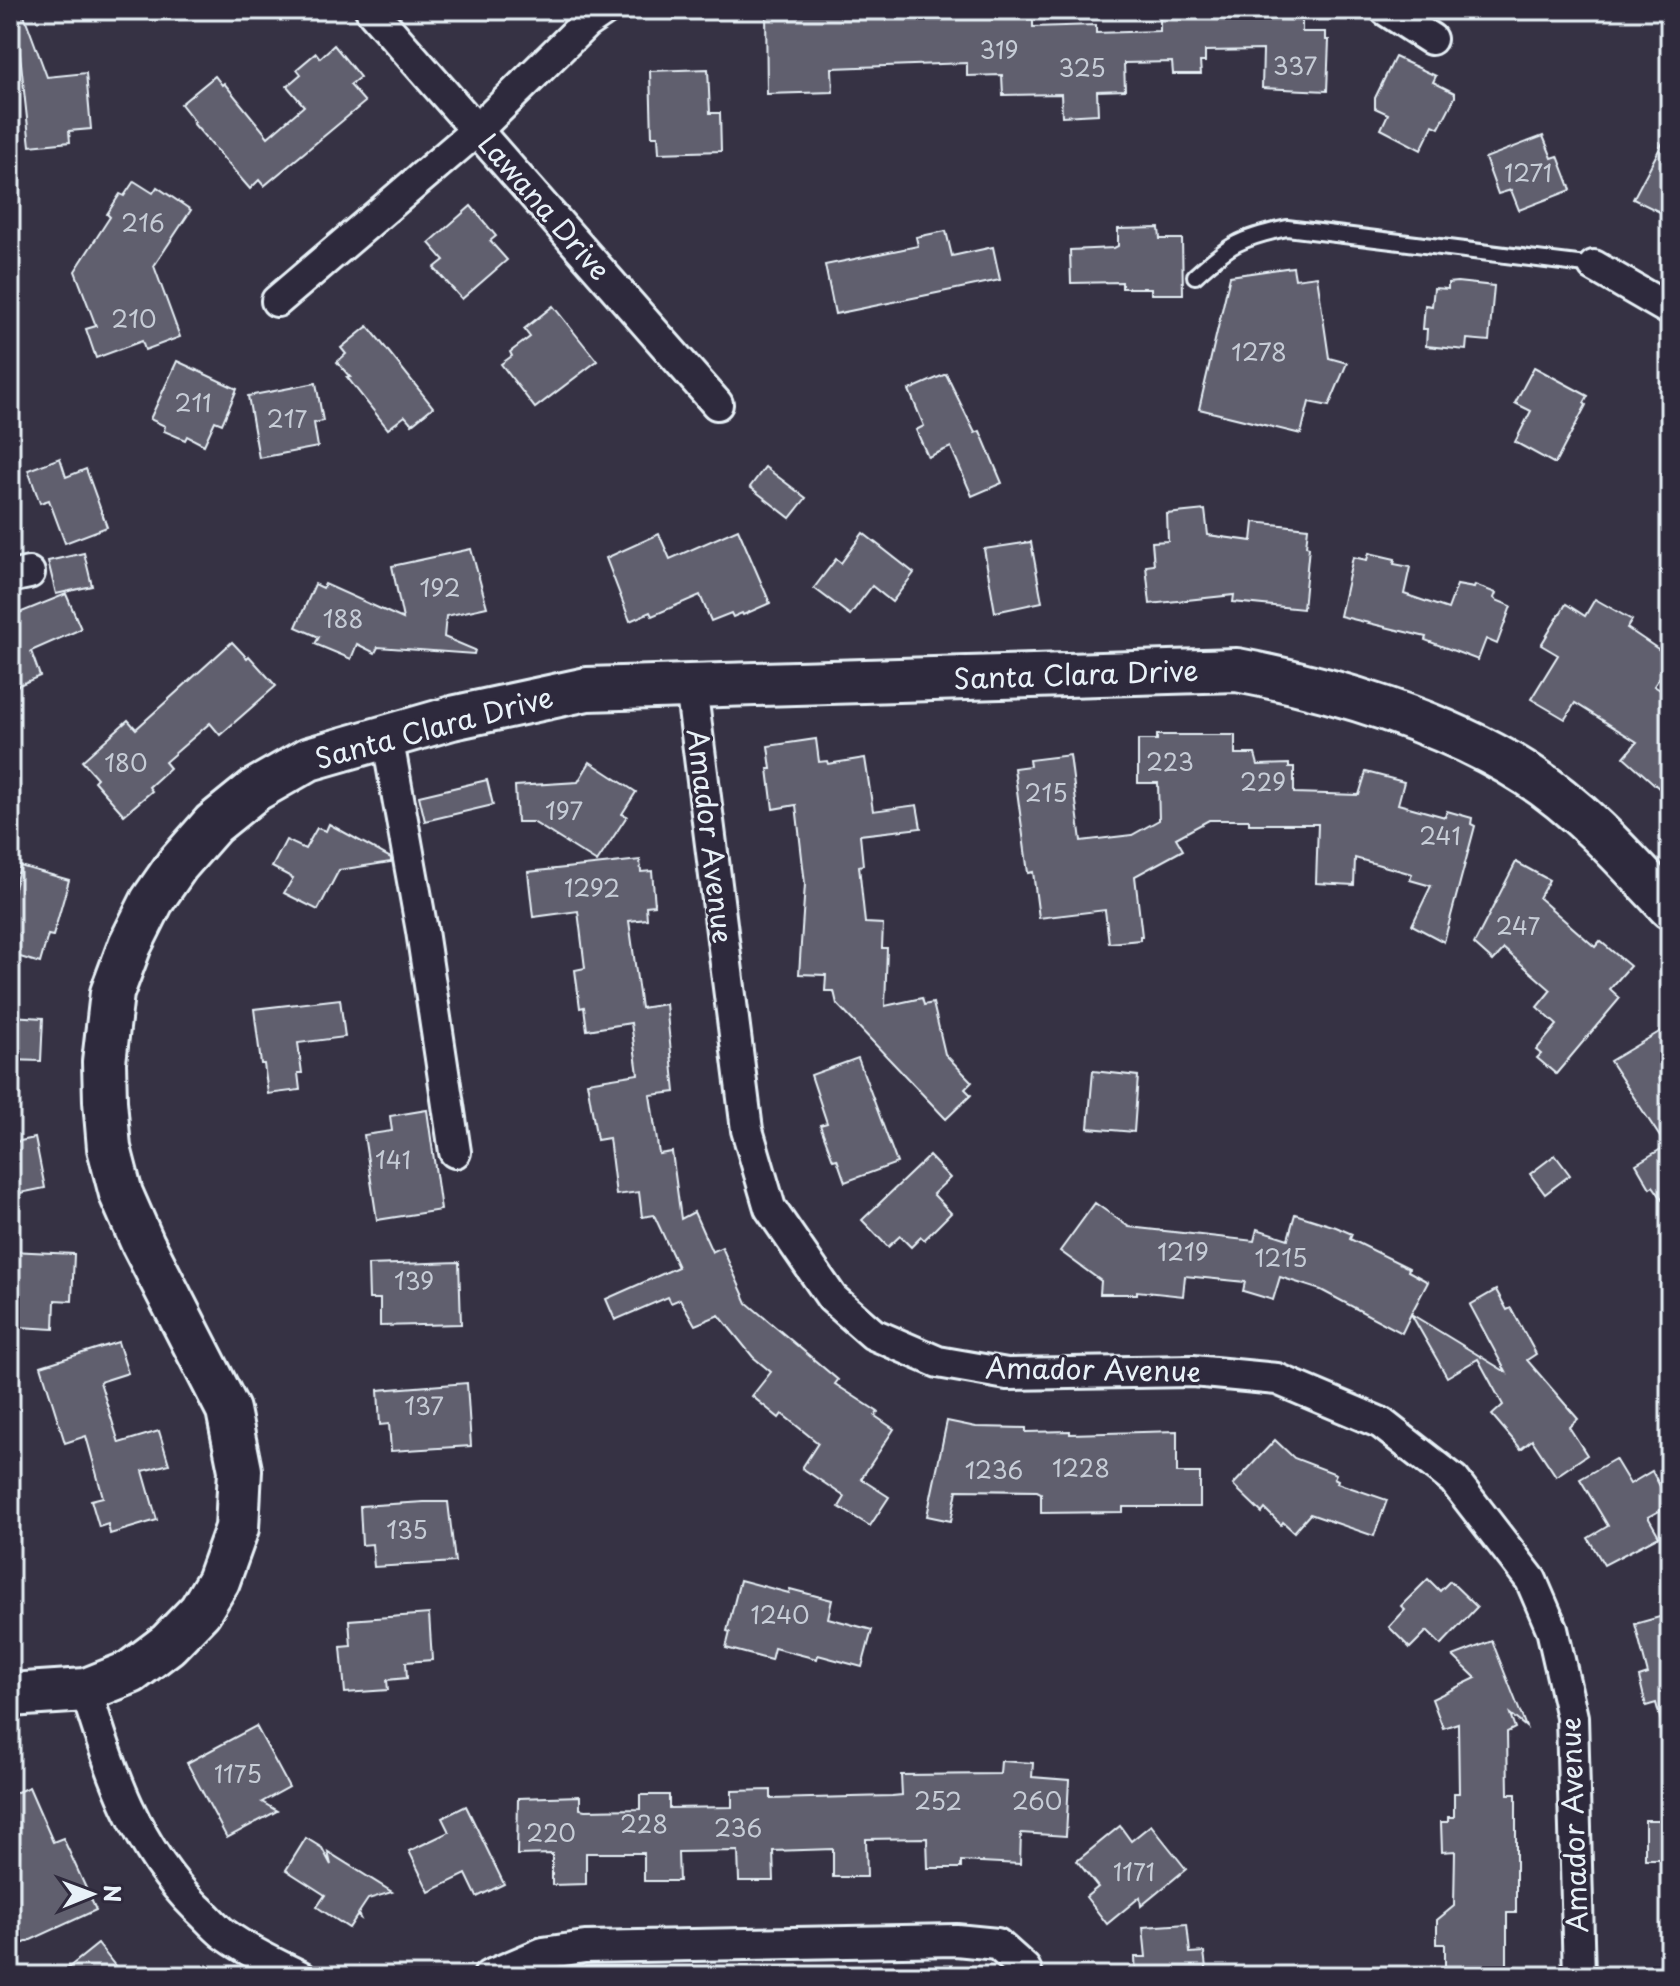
<svg xmlns="http://www.w3.org/2000/svg" width="1680" height="1986" font-family="'Playpen Sans',sans-serif">
<style>
.building{fill:#605e6e;stroke:#e8f1f8;stroke-width:2}
.lines{fill:none;stroke-linecap:round;stroke-linejoin:round}
.lane-casing{stroke:#e8f1f8;stroke-width:20}
.street-casing{stroke:#e8f1f8;stroke-width:36}
.secondary-casing{stroke:#e8f1f8;stroke-width:48}
.lane{stroke:#2f2a3d;stroke-width:14}
.street{stroke:#2f2a3d;stroke-width:30}
.secondary{stroke:#2f2a3d;stroke-width:42}
.labels{text-anchor:middle;stroke-width:6;stroke-linejoin:round;paint-order:stroke}
.number-label{font-size:24px;fill:#c6ccd6}
.street-label{font-size:28px;fill:#e8f1f8;stroke:#2f2a3d}
</style>
<rect width="100%" height="100%" fill="#363244"/>
<filter id="ink" filterUnits="userSpaceOnUse"><feTurbulence type="fractalNoise" baseFrequency=".0125" numOctaves="2"/><feDisplacementMap in="SourceGraphic" scale="16" xChannelSelector="R" yChannelSelector="G"/><feConvolveMatrix kernelMatrix="1 2 1 2 8 2 1 2 1" color-interpolation-filters="sRGB"/></filter>
<g filter="url(#ink)">
<g class="building">
<polygon points="766,10 933,10 933,18 993,16 992,10 1033,10 1033,27 1096,25 1096,33 1160,31 1160,10 1230,10 1232,17 1302,20 1302,32 1326,32 1326,40 1329,40 1327,91 1262,88 1263,50 1205,51 1205,62 1200,62 1201,74 1173,74 1172,62 1124,63 1125,90 1097,91 1098,114 1062,116 1061,94 1003,95 1002,75 967,76 967,63 832,68 833,92 767,94"/>
<polygon points="24,15 47,77 86,73 91,129 69,131 70,142 30,146 16,17"/>
<polygon points="334,45 360,77 350,85 365,102 264,186 259,180 250,189 193,123 195,122 181,104 215,76 222,85 224,83 268,137 304,106 287,86 301,74 297,69 316,53 320,58"/>
<polygon points="1395,57 1436,76 1433,82 1455,93 1455,97 1439,128 1433,125 1421,150 1381,129 1388,114 1375,108 1375,98"/>
<polygon points="708,69 710,113 720,113 721,151 659,153 658,136 652,136 650,71"/>
<polygon points="1670,129 1670,217 1633,199"/>
<polygon points="1543,136 1552,158 1558,156 1571,190 1519,210 1511,190 1498,194 1485,158"/>
<polygon points="134,181 153,193 157,187 191,210 154,266 180,337 145,350 142,341 96,358 86,329 96,326 75,271 110,217 107,214 120,194 124,196"/>
<polygon points="471,206 496,236 490,241 507,260 462,299 434,268 444,260 429,243"/>
<polygon points="1159,228 1160,239 1182,239 1183,294 1151,294 1151,288 1122,288 1122,282 1071,283 1070,250 1114,248 1118,246 1118,229"/>
<polygon points="946,231 952,256 993,247 1000,280 835,314 825,265 918,246 916,237"/>
<polygon points="1293,267 1295,279 1317,276 1329,358 1347,363 1329,406 1309,402 1301,434 1199,409 1230,276"/>
<polygon points="1457,282 1494,286 1489,341 1467,339 1466,350 1426,346 1427,329 1423,329 1425,305 1432,306 1434,288 1448,289 1448,283"/>
<polygon points="553,306 597,361 535,408 501,364 512,356 510,352 530,337 524,329"/>
<polygon points="368,326 433,407 412,424 405,416 388,429 347,377 350,377 337,362 346,354 341,348"/>
<polygon points="177,361 237,389 222,424 215,421 204,445 187,436 185,440 164,431 165,426 150,419"/>
<polygon points="1534,367 1588,396 1584,403 1586,405 1555,464 1515,442 1531,411 1515,403"/>
<polygon points="946,374 975,433 980,431 1002,483 972,496 951,447 928,457 916,430 924,426 909,390"/>
<polygon points="316,383 323,421 314,423 318,447 259,458 248,396"/>
<polygon points="60,458 66,477 86,469 107,527 65,543 49,500 40,503 28,470"/>
<polygon points="765,467 806,498 790,518 750,487"/>
<polygon points="1205,510 1208,535 1252,541 1254,522 1308,528 1306,546 1309,547 1303,609 1233,602 1234,595 1150,604 1146,566 1154,565 1152,542 1168,541 1167,514"/>
<polygon points="738,529 770,603 743,615 742,613 733,617 731,613 711,621 700,595 652,616 650,612 630,621 606,558 659,534 670,559"/>
<polygon points="863,533 914,573 892,602 872,586 850,615 814,588 836,559 841,563"/>
<polygon points="1031,542 1042,602 995,612 984,549"/>
<polygon points="471,549 487,607 446,616 444,637 475,650 474,654 378,647 375,653 357,644 351,659 315,644 319,637 296,627 315,584 323,588 325,584 403,619 392,566"/>
<polygon points="84,553 92,586 56,594 48,561"/>
<polygon points="1369,553 1395,559 1394,564 1410,567 1404,594 1448,609 1457,585 1474,588 1475,585 1496,593 1494,598 1496,600 1511,606 1497,644 1486,639 1478,660 1425,640 1426,637 1340,616 1353,557 1367,560"/>
<polygon points="66,594 81,629 31,651 40,676 10,689 10,603 12,602 17,614"/>
<polygon points="1595,599 1632,620 1627,628 1670,657 1670,662 1654,686 1670,696 1670,798 1624,757 1637,742 1575,703 1565,719 1531,699 1558,655 1541,645 1566,604 1585,616"/>
<polygon points="232,642 247,658 249,656 276,686 220,735 210,723 165,762 170,768 149,787 152,791 124,815 94,781 97,778 82,761 128,720 136,729"/>
<polygon points="1157,735 1235,735 1235,754 1255,754 1258,765 1289,764 1289,767 1294,767 1294,793 1359,795 1366,772 1404,782 1398,804 1445,817 1447,811 1472,818 1471,824 1475,826 1444,942 1412,925 1431,886 1410,880 1412,874 1355,858 1354,885 1316,883 1318,824 1249,824 1249,820 1209,820 1176,838 1183,850 1135,876 1142,936 1140,936 1140,940 1109,943 1105,910 1039,918 1033,872 1028,873 1014,768 1030,766 1029,760 1070,755 1081,841 1132,835 1159,820 1158,783 1138,783 1138,740 1157,740"/>
<polygon points="816,739 819,762 827,761 828,764 865,758 873,811 917,805 921,828 860,835 863,865 859,866 865,923 883,924 882,948 887,948 885,1006 922,998 924,1005 933,1003 945,1054 972,1082 965,1089 971,1095 946,1119 837,1004 834,991 825,991 826,975 799,974 805,884 796,805 773,809 768,769 771,769 768,746"/>
<polygon points="590,762 636,792 622,814 627,816 597,862 533,822 517,822 515,786 578,782"/>
<polygon points="487,780 493,805 425,821 419,796"/>
<polygon points="329,824 391,858 391,862 339,870 318,910 284,893 293,878 272,867 286,840 305,849 317,828 326,831"/>
<polygon points="640,860 641,872 652,871 655,905 646,906 647,919 629,921 641,1008 666,1004 675,1092 650,1095 659,1154 672,1152 681,1219 694,1212 712,1252 722,1247 747,1303 838,1380 835,1384 878,1412 875,1416 894,1429 861,1479 889,1497 870,1526 839,1507 845,1497 802,1468 818,1443 782,1414 779,1418 752,1396 771,1372 753,1357 719,1315 695,1325 680,1299 671,1303 668,1297 615,1320 606,1299 678,1267 654,1215 642,1217 639,1192 616,1195 609,1138 597,1140 587,1082 638,1074 631,1023 587,1030 584,1007 580,1008 575,970 585,968 578,911 533,917 528,872"/>
<polygon points="1516,862 1549,880 1539,898 1595,947 1600,941 1630,966 1610,989 1620,998 1556,1074 1537,1058 1541,1054 1536,1050 1557,1025 1537,1007 1551,990 1504,949 1493,961 1474,944"/>
<polygon points="20,866 69,880 53,936 48,935 40,963 10,954 10,903"/>
<polygon points="340,999 345,1037 298,1043 302,1073 298,1073 300,1090 268,1094 264,1064 261,1064 254,1009"/>
<polygon points="10,1016 43,1018 41,1061 10,1060"/>
<polygon points="1661,1031 1670,1045 1670,1070 1659,1077 1670,1096 1670,1210 1653,1186 1650,1188 1636,1164 1666,1146 1610,1061"/>
<polygon points="858,1058 897,1163 845,1182 837,1159 833,1160 820,1125 827,1123 811,1075"/>
<polygon points="1093,1071 1138,1076 1134,1132 1088,1128"/>
<polygon points="427,1110 441,1210 377,1220 364,1135 392,1131 390,1116"/>
<polygon points="35,1138 45,1188 10,1195 10,1143"/>
<polygon points="1555,1155 1570,1175 1545,1194 1530,1174"/>
<polygon points="929,1156 950,1178 933,1194 951,1213 924,1240 921,1237 911,1247 900,1236 888,1247 862,1220"/>
<polygon points="1095,1203 1129,1227 1254,1241 1257,1229 1288,1239 1295,1214 1336,1227 1352,1234 1350,1239 1409,1268 1408,1271 1428,1282 1411,1314 1506,1372 1470,1305 1496,1290 1507,1310 1511,1308 1536,1354 1527,1360 1578,1419 1569,1427 1587,1455 1556,1476 1532,1440 1521,1449 1492,1415 1503,1405 1478,1359 1447,1377 1411,1314 1402,1333 1321,1290 1280,1277 1273,1300 1243,1291 1245,1282 1185,1276 1183,1296 1137,1291 1137,1294 1100,1294 1101,1281 1060,1251"/>
<polygon points="10,1251 74,1254 72,1301 55,1300 54,1329 19,1327 20,1299 10,1298"/>
<polygon points="459,1262 461,1324 380,1326 380,1299 369,1299 368,1265"/>
<polygon points="118,1342 128,1373 100,1382 119,1443 159,1431 169,1464 143,1471 157,1520 110,1534 108,1524 99,1527 91,1500 103,1497 86,1436 65,1443 41,1366"/>
<polygon points="467,1383 471,1446 391,1451 389,1424 380,1425 378,1390"/>
<polygon points="947,1421 976,1427 1026,1428 1026,1432 1070,1431 1070,1434 1177,1431 1177,1473 1200,1473 1200,1507 1123,1507 1123,1512 1041,1513 1041,1493 1037,1491 957,1490 951,1521 927,1516"/>
<polygon points="1275,1440 1294,1458 1336,1474 1334,1478 1338,1480 1337,1483 1387,1500 1374,1536 1310,1514 1294,1532 1283,1522 1281,1525 1265,1509 1262,1513 1233,1485"/>
<polygon points="1615,1459 1630,1484 1652,1471 1670,1505 1648,1517 1659,1536 1604,1565 1588,1538 1608,1526 1580,1479"/>
<polygon points="424,1502 448,1502 455,1562 374,1567 372,1544 362,1545 360,1506"/>
<polygon points="1428,1579 1440,1591 1450,1581 1477,1607 1441,1645 1427,1631 1410,1648 1389,1627 1405,1610 1401,1606"/>
<polygon points="740,1580 789,1593 790,1589 832,1600 828,1618 872,1630 862,1667 818,1655 817,1659 774,1648 771,1660 726,1648 730,1632 727,1631"/>
<polygon points="429,1614 432,1660 406,1662 407,1678 387,1680 388,1690 345,1693 341,1647 351,1646 349,1620"/>
<polygon points="1670,1614 1670,1724 1662,1725 1656,1703 1646,1706 1639,1677 1648,1674 1635,1624"/>
<polygon points="1492,1641 1526,1727 1510,1714 1515,1728 1507,1732 1508,1794 1516,1794 1516,1913 1507,1913 1507,1976 1445,1976 1445,1944 1437,1944 1437,1920 1454,1906 1455,1851 1442,1852 1441,1822 1448,1822 1448,1817 1454,1817 1454,1793 1459,1793 1458,1723 1443,1728 1432,1699 1476,1678 1453,1656"/>
<polygon points="256,1726 289,1787 262,1802 277,1811 227,1838 187,1763"/>
<polygon points="1001,1761 1033,1763 1032,1777 1069,1780 1066,1836 1021,1833 1020,1864 961,1861 961,1868 928,1868 927,1838 866,1839 867,1877 833,1877 833,1849 773,1851 774,1881 739,1881 738,1851 678,1852 679,1881 644,1881 644,1853 586,1853 586,1884 552,1885 552,1854 517,1855 518,1798 580,1796 580,1809 585,1810 640,1809 640,1795 669,1795 669,1808 732,1807 732,1791 771,1790 771,1799 892,1796 902,1795 901,1775 1000,1774"/>
<polygon points="29,1787 53,1842 63,1838 96,1910 20,1945 10,1923 10,1795"/>
<polygon points="466,1806 504,1884 477,1897 466,1874 429,1892 409,1851 449,1832 442,1818"/>
<rect x="1645" y="1820" width="25" height="39"/>
<polygon points="1151,1825 1186,1869 1141,1906 1140,1897 1107,1924 1086,1897 1098,1887 1077,1861 1120,1826 1131,1841"/>
<polygon points="306,1838 322,1848 331,1865 328,1852 392,1892 368,1899 358,1914 360,1918 357,1916 349,1928 317,1907 325,1895 286,1870"/>
<polygon points="1187,1924 1190,1953 1204,1952 1207,1976 1136,1976 1135,1957 1146,1957 1143,1927"/>
<polygon points="98,1944 123,1976 58,1976"/>
</g>
<g class="lines">
<g class="lane-casing">
<path id="lane" d="M1195,276c35,-32 45,-38 92,-48l307,38"/>
</g>
<g class="street-casing">
<g id="street">
<polyline points="371,10 717,404"/>
<polyline points="1386,10 1431,39"/>
<polyline points="1594,266 1670,310"/>
<polyline points="277,301 477,130 586,23 605,10"/>
<polyline points="10,577 29,573"/>
<polyline points="691,686 747,1130 770,1208 832,1298 873,1334 938,1362 1007,1374 1193,1371 1277,1379 1381,1423 1454,1480 1531,1580 1552,1629 1572,1717 1579,1976"/>
<polyline points="387,736 422,931 455,1152"/>
<path d="M86,1690c24,80 50,158 111,218 9,8 17,18 27,26 22,16 50,30 76,42"/>
<polyline points="489,1976 543,1953 585,1947 956,1940 997,1944 1025,1969 1027,1976"/>
</g>
</g>
<g class="secondary-casing">
<path id="secondary" d="M10,1695l76,-5 45,-18 37,-28 32,-33 18,-30 19,-53 3,-58 -12,-60 -85,-166 -22,-50 -12,-46 -4,-47 -1,-39 8,-69 18,-48 22,-44 25,-36 36,-41 42,-34 54,-31 143,-41 135,-29 650,-19c95,18 209,52 291,105 54,35 98,85 142,132"/>
</g>
<use href="#lane" class="lane"/>
<use href="#street" class="street"/>
<use href="#secondary" class="secondary"/>
</g>
</g>
<g class="labels">
<g class="number-label">
<text x="999" y="59">319</text>
<text x="1295" y="75">337</text>
<text x="1082" y="77">325</text>
<text x="1528" y="182">1271</text>
<text x="143" y="232">216</text>
<text x="134" y="328">210</text>
<text x="1259" y="361">1278</text>
<text x="193" y="412">211</text>
<text x="287" y="428">217</text>
<text x="440" y="597">192</text>
<text x="343" y="628">188</text>
<text x="1170" y="771">223</text>
<text x="126" y="772">180</text>
<text x="1263" y="791">229</text>
<text x="1046" y="802">215</text>
<text x="564" y="820">197</text>
<text x="1440" y="845">241</text>
<text x="592" y="897">1292</text>
<text x="1518" y="935">247</text>
<text x="393" y="1169">141</text>
<text x="1183" y="1261">1219</text>
<text x="1281" y="1267">1215</text>
<text x="414" y="1290">139</text>
<text x="424" y="1415">137</text>
<text x="1081" y="1477">1228</text>
<text x="994" y="1479">1236</text>
<text x="407" y="1539">135</text>
<text x="780" y="1624">1240</text>
<text x="238" y="1783">1175</text>
<text x="938" y="1810">252</text>
<text x="1037" y="1810">260</text>
<text x="644" y="1833">228</text>
<text x="738" y="1837">236</text>
<text x="551" y="1842">220</text>
<text x="1134" y="1881">1171</text>
</g>
<g class="street-label">
<text transform="translate(544 207) rotate(49)" y="10">Lawana Drive</text>
<text transform="translate(1076 675) rotate(-2)" y="10">Santa Clara Drive</text>
<text transform="translate(434 728) rotate(-15)" y="10">Santa Clara Drive</text>
<text transform="translate(710 836) rotate(83)" y="10">Amador Avenue</text>
<text transform="translate(1093 1370) rotate(1)" y="10">Amador Avenue</text>
<text transform="translate(1574 1825) rotate(-92)" y="10">Amador Avenue</text>
</g>
</g>
<rect width="1680" height="1986" fill="none" stroke="#2f2a3d" stroke-width="40"/>
<rect x="20" y="20" width="1640" height="1946" fill="none" stroke="#e8f1f8" stroke-width="3" filter="url(#ink)"/>
<g transform="translate(92 1894) rotate(89)" stroke="#2f2a3d" stroke-width="6" paint-order="stroke">
<path d="M0-6L14 30L0 20L-14 30Z" fill="#e8f1f8"/>
<text y="-12" font-size="22" font-weight="bold" text-anchor="middle" fill="#e8f1f8">N</text>
</g>
</svg>
